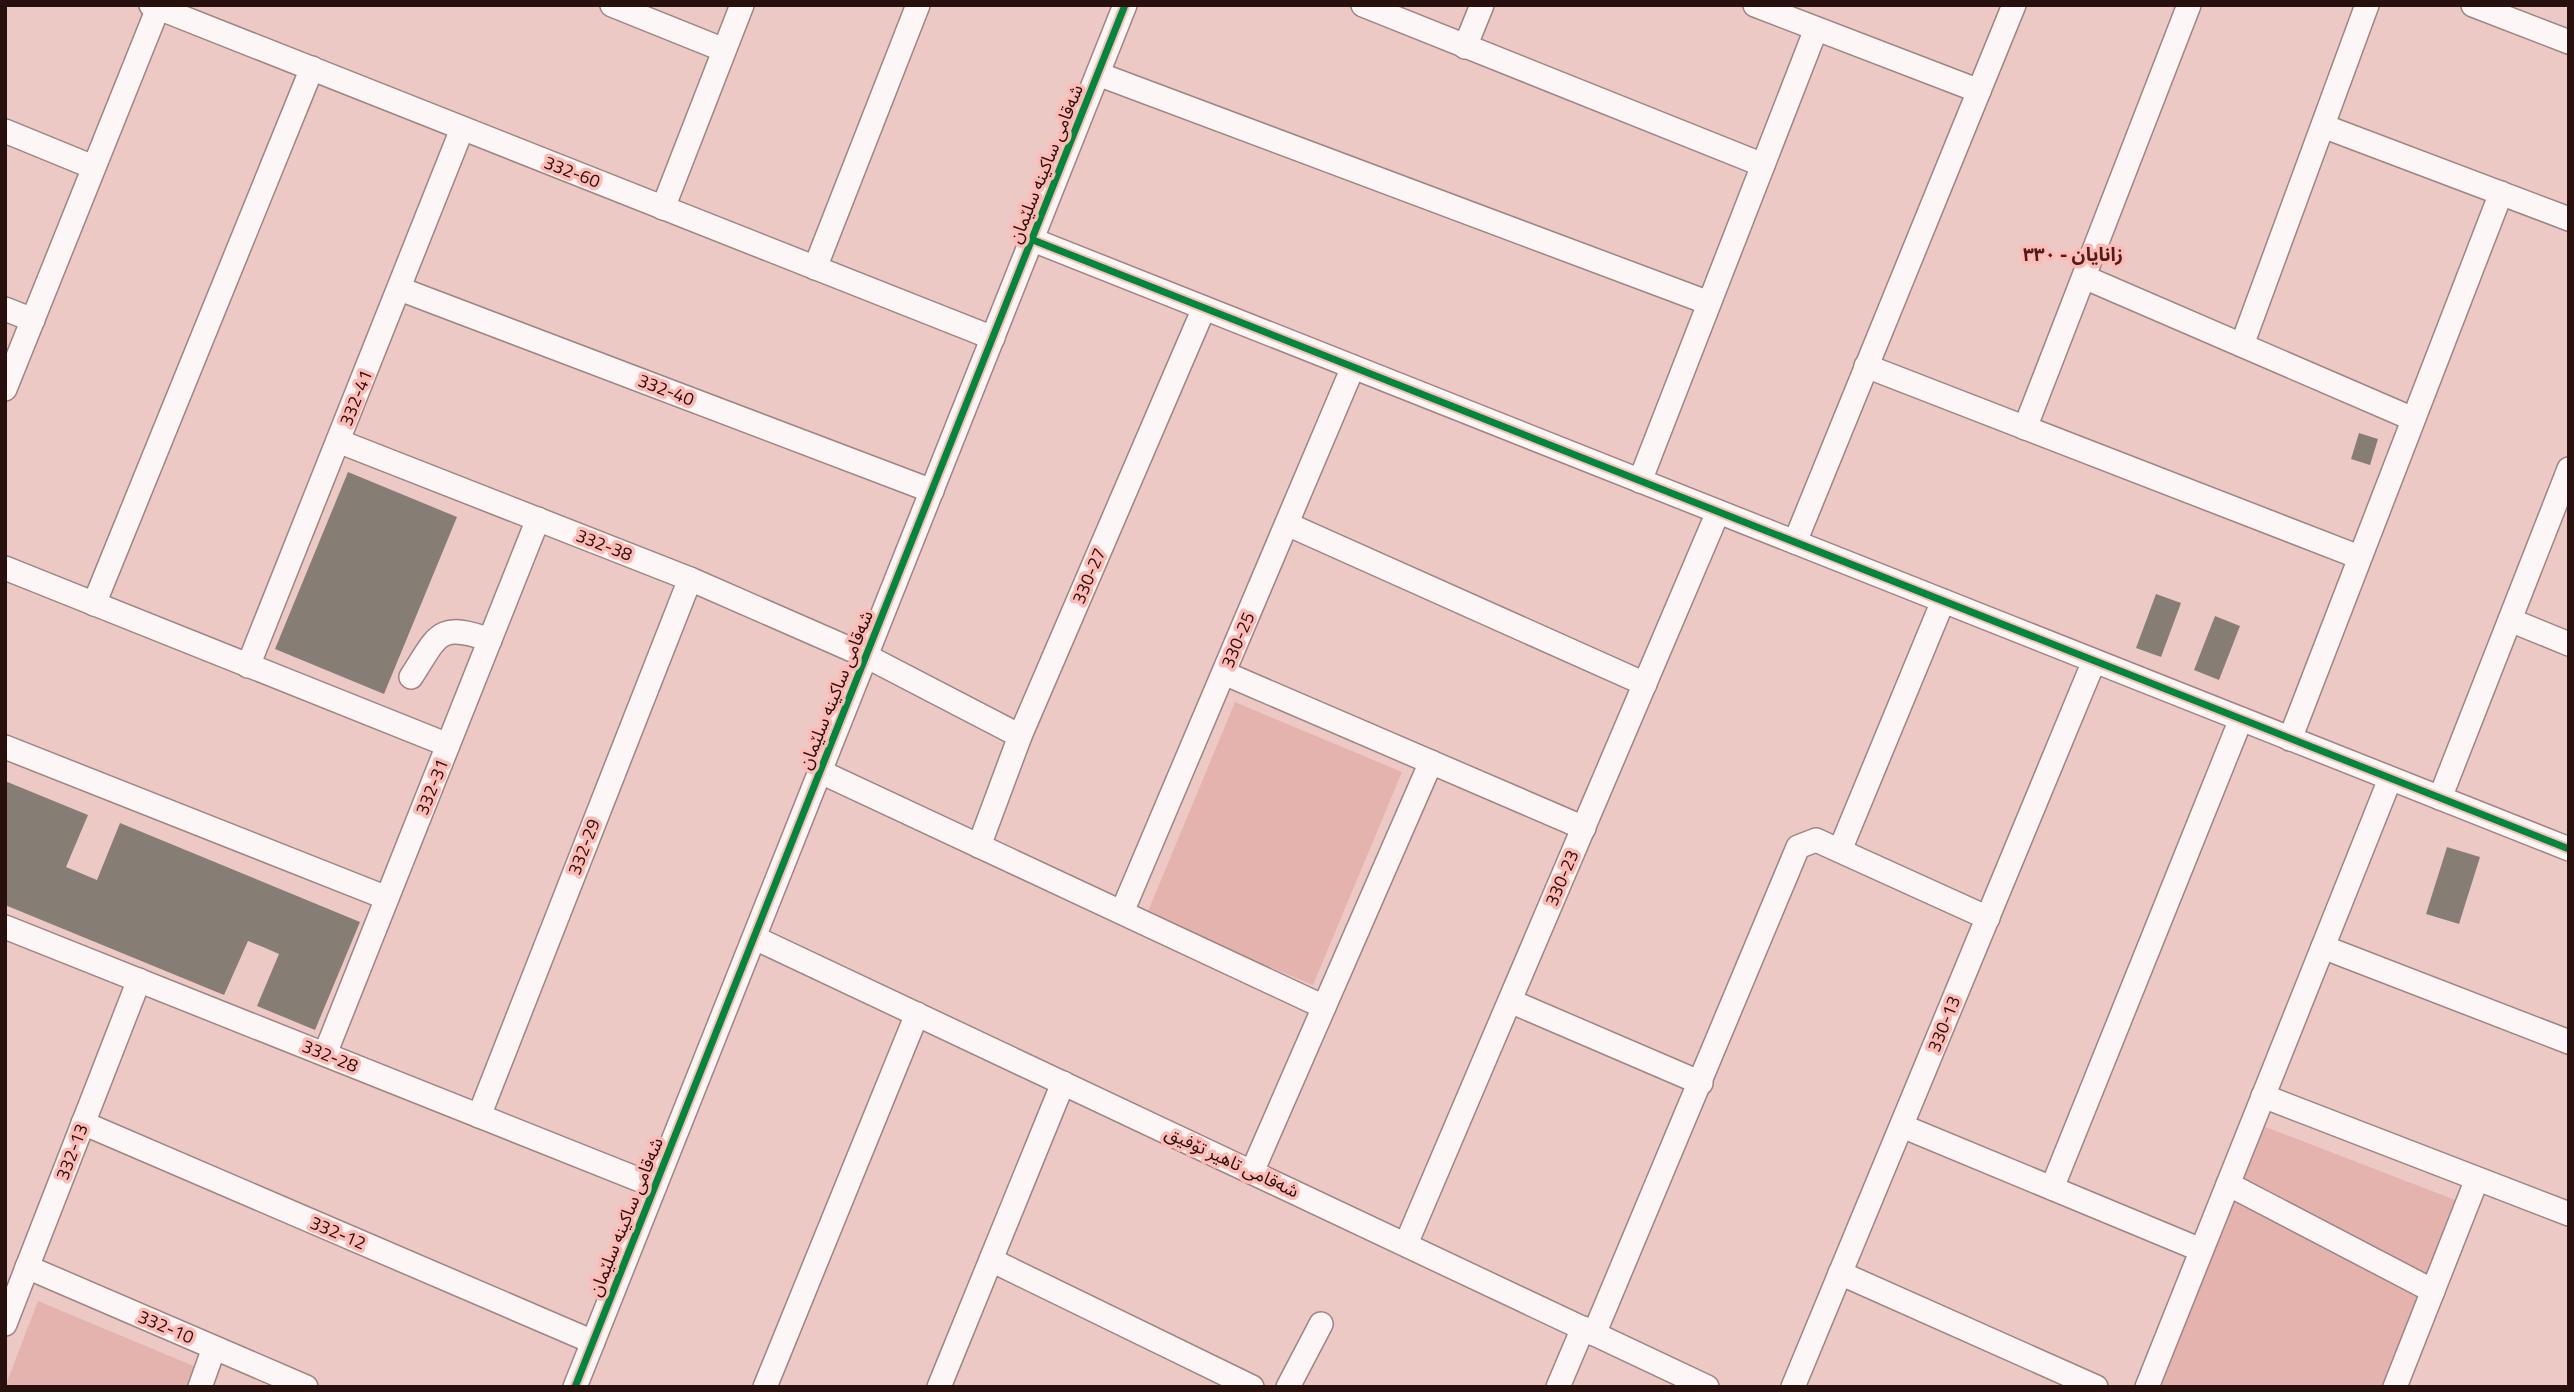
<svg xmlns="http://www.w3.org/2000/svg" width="2574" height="1392" font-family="'Titillium Web','Noto Sans Arabic',sans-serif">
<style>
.green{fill:#e5b3ae}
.building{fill:#867e75}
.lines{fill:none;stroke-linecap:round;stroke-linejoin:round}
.minor-casing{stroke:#9f8482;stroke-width:26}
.minor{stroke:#fcf7f6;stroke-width:23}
.cycleway-casing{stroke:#febbb5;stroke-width:11}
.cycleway{stroke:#00873e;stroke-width:7}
.labels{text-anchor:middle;stroke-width:7;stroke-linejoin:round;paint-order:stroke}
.street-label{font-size:18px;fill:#27100e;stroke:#febbb5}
.neighbourhood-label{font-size:19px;font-weight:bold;fill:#501c1b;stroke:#febbb5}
</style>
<rect width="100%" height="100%" fill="#edc9c6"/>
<g class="green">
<polygon points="1235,702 1402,772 1313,985 1146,916"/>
<polygon points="2263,1126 2463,1203 2389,1387 2161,1387"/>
<polygon points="38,1301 196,1367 189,1387 5,1387"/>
</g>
<g class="building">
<polygon points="2359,433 2378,439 2370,465 2351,459"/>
<polygon points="348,472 457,517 384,694 275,649"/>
<polygon points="2156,594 2181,603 2161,657 2136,648"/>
<polygon points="2215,616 2240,626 2219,680 2194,670"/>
<polygon points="5,781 88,815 66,867 97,880 120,823 360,922 315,1030 257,1006 279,954 263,947 248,941 224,995 5,905"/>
<polygon points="2447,847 2480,857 2459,924 2426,914"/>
</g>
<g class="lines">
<g class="minor-casing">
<g id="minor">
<polyline points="151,5 993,338"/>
<polyline points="612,5 724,50"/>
<polyline points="1363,5 1763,165"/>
<polyline points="1755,5 1979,91"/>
<polyline points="2473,5 2569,42"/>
<polyline points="1465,47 1482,5"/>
<polyline points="1098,74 1709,303"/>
<polyline points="2323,126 2569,219"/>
<polyline points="5,131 93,167"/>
<polyline points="663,208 742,5"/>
<polyline points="1033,240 2569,849"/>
<polyline points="815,268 918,5"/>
<polyline points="2084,277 2413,419"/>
<polyline points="400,289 932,491"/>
<polyline points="5,309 33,320"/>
<polyline points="2242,345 2367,5"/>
<polyline points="1866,366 2359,557"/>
<polyline points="5,389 158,8"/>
<polyline points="2025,428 2189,5"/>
<polyline points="338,441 690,579 866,656 1020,736"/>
<polyline points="1640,481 1816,29"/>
<polyline points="1287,524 1645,684"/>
<polyline points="1795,542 2014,5"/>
<polyline points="5,568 448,745"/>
<polyline points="94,604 312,68"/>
<polyline points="2510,620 2569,644"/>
<polyline points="248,666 462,129"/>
<polyline points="1224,673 1584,828"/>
<path d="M411,677c27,-41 26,-56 79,-37"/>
<polyline points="2290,739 2501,193"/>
<polyline points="5,747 387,898"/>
<polyline points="821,772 1324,1007"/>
<polyline points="2440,798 2569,469"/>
<polyline points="979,846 1020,736 1204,308"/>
<polyline points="1840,850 1943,601"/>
<polyline points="1122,912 1353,367"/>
<polyline points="5,927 655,1186"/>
<polyline points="755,938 1707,1387"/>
<polyline points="2323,947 2569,1042"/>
<polyline points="1510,1001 1701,1083"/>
<polyline points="325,1054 538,519"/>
<polyline points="2263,1096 2569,1214"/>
<polyline points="479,1116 690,579"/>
<polyline points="83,1123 593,1342"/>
<polyline points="1902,1126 2201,1250"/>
<polyline points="1252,1172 1431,762"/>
<polyline points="2228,1184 2433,1291"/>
<polyline points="2052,1188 2241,719"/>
<polyline points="1406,1244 1718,512"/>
<polyline points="991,1260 1252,1387"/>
<polyline points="27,1267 306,1387"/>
<polyline points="1840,1273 2096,1387"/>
<polyline points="5,1324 139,980"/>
<polyline points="1594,1334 1798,847 1816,840 1988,918"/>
<polyline points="200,1387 214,1348"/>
<polyline points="575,1387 1125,5"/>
<polyline points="765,1387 917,1014"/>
<polyline points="939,1387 1063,1083"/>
<polyline points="1288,1387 1321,1324"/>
<polyline points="1558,1387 1583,1328"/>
<polyline points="1793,1387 2094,661"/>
<polyline points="2147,1387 2390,779"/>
<polyline points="2395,1387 2477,1179"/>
</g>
</g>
<use href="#minor" class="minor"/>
<g class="cycleway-casing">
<g id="cycleway">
<polyline points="1033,240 2569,849"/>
<polyline points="575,1387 1125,5"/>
</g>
</g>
<use href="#cycleway" class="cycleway"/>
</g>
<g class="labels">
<g class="street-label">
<text transform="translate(1046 164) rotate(-68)" y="6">شەقامی ساکینە سلێمان</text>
<text transform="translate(572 172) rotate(21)" y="6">332-60</text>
<text transform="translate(666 390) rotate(21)" y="6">332-40</text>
<text transform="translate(356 398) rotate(-68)" y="6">332-41</text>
<text transform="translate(604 545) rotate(21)" y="6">332-38</text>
<text transform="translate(1089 576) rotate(-67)" y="6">330-27</text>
<text transform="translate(1238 640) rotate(-67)" y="6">330-25</text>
<text transform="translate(836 690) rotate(-68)" y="6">شەقامی ساکینە سلێمان</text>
<text transform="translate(432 787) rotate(-68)" y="6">332-31</text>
<text transform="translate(584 847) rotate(-69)" y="6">332-29</text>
<text transform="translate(1562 878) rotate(-67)" y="6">330-23</text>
<text transform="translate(1944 1024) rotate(-68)" y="6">330-13</text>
<text transform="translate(330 1056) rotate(22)" y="6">332-28</text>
<text transform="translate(72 1152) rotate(-69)" y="6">332-13</text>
<text transform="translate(1232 1162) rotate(25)" y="6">شەقامی تاهیر تۆفیق</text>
<text transform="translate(626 1217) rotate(-68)" y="6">شەقامی ساکینە سلێمان</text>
<text transform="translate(338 1233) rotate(23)" y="6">332-12</text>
<text transform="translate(166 1327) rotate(23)" y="6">332-10</text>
</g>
<g class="neighbourhood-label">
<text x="2073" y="261">زانایان - ٣٣٠</text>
</g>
</g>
<rect width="2574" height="1392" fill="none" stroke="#27100e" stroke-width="14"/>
</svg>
